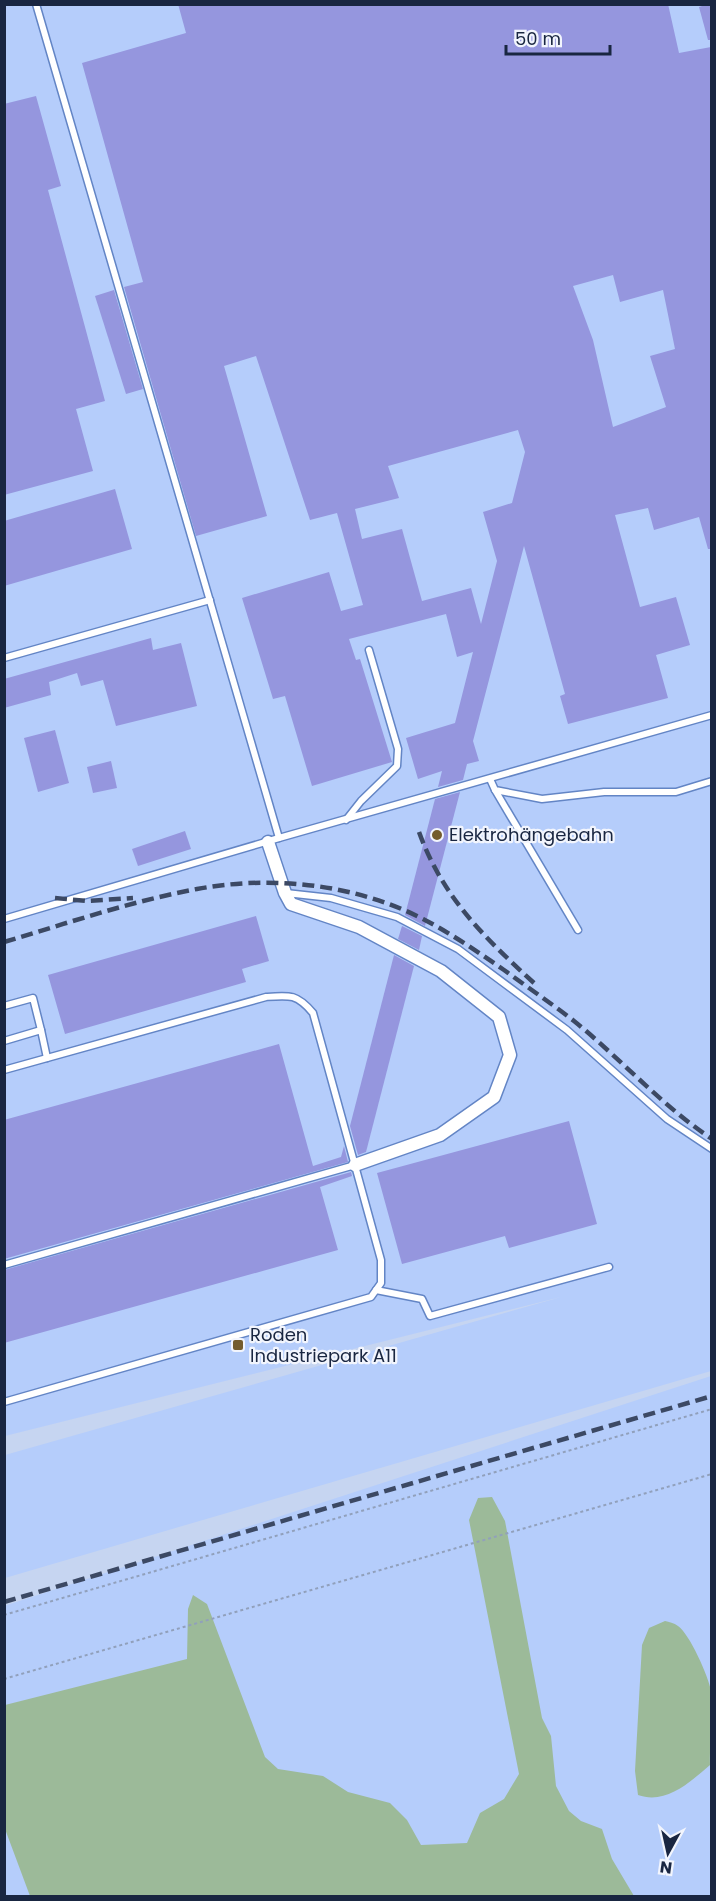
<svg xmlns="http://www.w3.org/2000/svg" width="716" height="1901" font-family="Poppins,sans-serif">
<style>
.built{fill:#b5cdfb}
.green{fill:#9cba99}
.building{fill:#9596de;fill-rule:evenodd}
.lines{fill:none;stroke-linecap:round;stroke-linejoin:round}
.lane-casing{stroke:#6385c5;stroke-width:9}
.street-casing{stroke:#6385c5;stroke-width:15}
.path{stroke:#91a0bb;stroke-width:2;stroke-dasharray:3 3;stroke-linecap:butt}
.lane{stroke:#fff;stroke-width:6}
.street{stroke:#fff;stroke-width:12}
.rail{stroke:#3c4964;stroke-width:4.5;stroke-dasharray:12 6;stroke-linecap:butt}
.poi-dot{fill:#745c2c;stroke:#f2f5fd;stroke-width:2}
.labels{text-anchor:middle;stroke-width:4.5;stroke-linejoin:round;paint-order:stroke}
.poi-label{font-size:18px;fill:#192641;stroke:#f2f5fd;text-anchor:start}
</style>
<rect width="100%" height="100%" fill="#c6d5f1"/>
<g class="built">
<polygon points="4,5 712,5 711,1371 5,1578 5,1455 561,1297 5,1436"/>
<polygon points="711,1376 711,1896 5,1896 4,1606"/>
</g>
<g class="green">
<polygon points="492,1497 505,1521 542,1718 551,1736 556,1786 569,1811 581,1821 602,1829 612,1859 634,1896 30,1896 5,1829 5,1705 187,1659 188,1609 193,1595 207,1604 265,1757 278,1769 323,1776 348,1792 390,1803 407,1820 421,1845 467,1843 480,1813 504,1799 519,1774 469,1520 478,1498"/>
<path d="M665,1621c4,1 9,2 13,5 11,7 31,51 33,65 3,25 -2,50 -1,74 -20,17 -44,40 -72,30l-3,-24 7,-126 7,-17z"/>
</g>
<g class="building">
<path d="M178,4h490l11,49 32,-6v502h-3l-9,-32 -45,13 -6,-22 -33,7 25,92 36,-10 14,48 -34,10 12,43 -100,26 -8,-28 5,-2 -41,-148 -51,195 6,20 -12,3 -4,16 -25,7 4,-16 -24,8 -12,-41 49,-15 18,-71 -16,5 -11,-43 -97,25 7,21 4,-1 32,103 -80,24 -27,-90 -12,3 -31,-101 87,-26 12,39 22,-6 -26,-92 -27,7 -54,-164 -32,10 43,150 -71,20 -72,-249 19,-5 -61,-219 104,-30zM613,275l7,27 43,-12 12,59 -25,7 16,51 -53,20 -20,-87 -20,-54zM518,430l7,22 -13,51 -29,9 14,49 -16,63 -10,-36 -49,13 -20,-72 -40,10 -7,-30 44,-11 -11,-32z"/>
<polygon points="708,4 711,4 711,40 708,40 699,7"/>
<polygon points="36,96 61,186 48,190 105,401 76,409 93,471 4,495 4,104"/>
<polygon points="114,290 143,389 126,394 95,296"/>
<polygon points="115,489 132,549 4,586 4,521"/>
<polygon points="151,638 153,650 181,643 197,706 116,726 103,680 81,686 77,673 49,682 51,695 4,708 4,679"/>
<polygon points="55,730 69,783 38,792 24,738"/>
<polygon points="111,761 117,788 93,793 87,767"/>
<polygon points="460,792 425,926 405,915 435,799"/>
<polygon points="185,831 191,849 138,866 132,849"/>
<polygon points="256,916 269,961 242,969 246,982 65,1034 48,975"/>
<polygon points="402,926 422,936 419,950 398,939"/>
<polygon points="394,955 414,966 366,1152 358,1155 350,1126"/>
<polygon points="279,1044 313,1166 341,1157 344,1146 348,1162 4,1259 4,1120"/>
<polygon points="569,1121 597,1224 509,1248 505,1236 402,1264 377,1173"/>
<polygon points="351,1172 352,1176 320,1187 338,1250 4,1343 4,1270"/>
</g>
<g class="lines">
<g class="lane-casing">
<g id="lane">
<polyline points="36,4 279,838"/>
<polyline points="4,658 210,600"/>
<polyline points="490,779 495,790 542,799 604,792 676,792 712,781"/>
<polyline points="495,790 578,930"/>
<polyline points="346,820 361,801 397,766 398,749 369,650"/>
<polyline points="286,893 331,898 397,917 458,949 567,1030 667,1119 712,1149"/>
<polyline points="4,919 279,838 712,715"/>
<polyline points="4,1006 33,998 41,1030"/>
<polyline points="4,1041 41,1030 47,1058"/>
<path d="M4,1070l262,-73c24,-2 31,-3 47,16l68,247v23l-10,14 -367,105"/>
<polyline points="4,1265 355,1165"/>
<polyline points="376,1290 422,1299 430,1316 609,1267"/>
</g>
</g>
<g class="street-casing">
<polyline id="street" points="268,842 285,893 291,904 359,927 441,971 499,1017 510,1055 494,1097 440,1135 355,1165"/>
</g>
<g class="path">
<polyline points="4,1615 712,1409"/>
<polyline points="4,1679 712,1474"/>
</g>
<use href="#lane" class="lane"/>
<use href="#street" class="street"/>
<g class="rail">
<path d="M419,832c24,66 65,105 115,151"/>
<polyline points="55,898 87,901 133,898"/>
<path d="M4,942c64,-19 128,-41 193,-53 76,-14 158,-5 226,30 29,15 55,33 81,51 23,17 47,33 70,51 47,38 87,84 138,118"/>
<polyline points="4,1602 712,1396"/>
</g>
</g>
<g class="poi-dot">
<circle cx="437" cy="835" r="6"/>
<rect x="232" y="1339" width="12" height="12" rx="3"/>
</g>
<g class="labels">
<g class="poi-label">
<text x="449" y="841">Elektrohängebahn</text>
<text x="250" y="1341">Roden<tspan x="250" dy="21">Industriepark A11</tspan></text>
</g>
</g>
<rect width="716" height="1901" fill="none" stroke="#192641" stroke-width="12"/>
<g transform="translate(668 1853) rotate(188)" stroke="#f2f5fd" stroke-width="4.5" paint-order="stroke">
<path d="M0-4.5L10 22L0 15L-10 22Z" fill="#192641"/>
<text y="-9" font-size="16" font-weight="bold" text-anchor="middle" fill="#192641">N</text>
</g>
<path d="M506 45v9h104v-9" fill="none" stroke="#192641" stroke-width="3"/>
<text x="515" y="45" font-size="18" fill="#192641" stroke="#f2f5fd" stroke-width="4.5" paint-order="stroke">50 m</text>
</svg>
